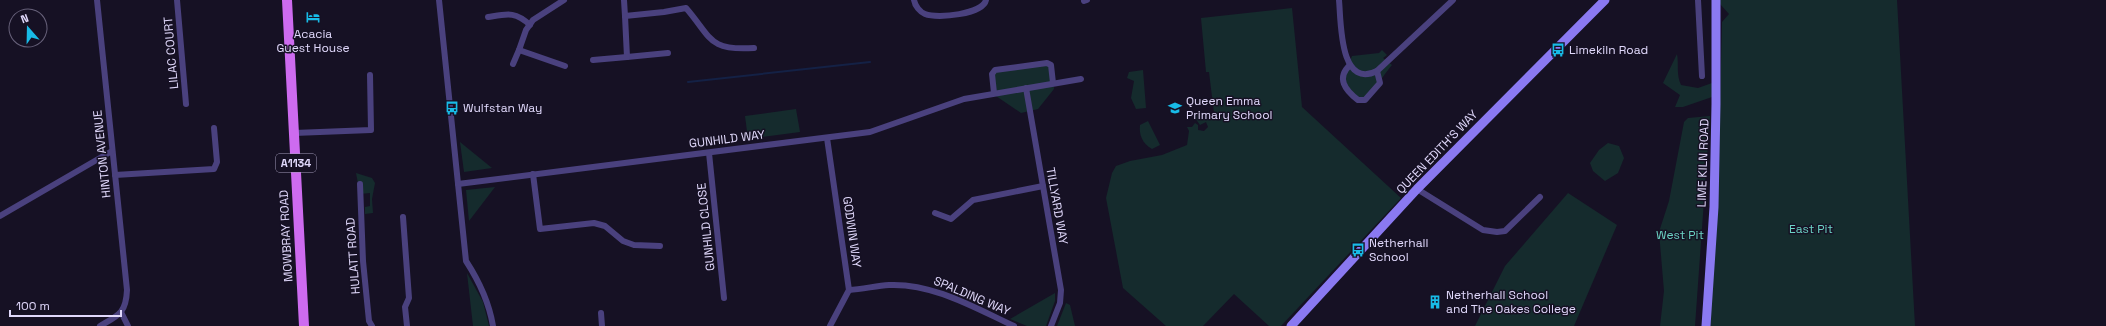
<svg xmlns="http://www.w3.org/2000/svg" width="2106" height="326" font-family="'Space Grotesk',sans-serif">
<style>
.green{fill:#152b2d}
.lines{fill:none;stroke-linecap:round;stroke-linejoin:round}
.stream{stroke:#142145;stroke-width:2}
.street{stroke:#4a417e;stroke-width:6}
.secondary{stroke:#8a79f1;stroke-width:9}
.primary{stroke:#cd6bef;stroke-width:10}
.labels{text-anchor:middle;stroke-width:3;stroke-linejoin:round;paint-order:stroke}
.shield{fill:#161124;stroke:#a39cba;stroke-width:1}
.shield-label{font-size:11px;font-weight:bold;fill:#e0d8fb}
.poi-label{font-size:12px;fill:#e0d8fb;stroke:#161124;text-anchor:start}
.street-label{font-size:12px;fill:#e0d8fb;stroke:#161124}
.park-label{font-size:12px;fill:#6bd4c5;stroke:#161124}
</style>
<rect width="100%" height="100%" fill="#161124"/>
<g class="green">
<polygon points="1720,0 1897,0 1915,326 1708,326 1719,149 1722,22 1729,14 1720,4"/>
<polygon points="1292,8 1302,107 1401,198 1281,326 1269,326 1234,294 1203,326 1166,326 1123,288 1106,198 1112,173 1116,166 1130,161 1162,155 1187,145 1189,131 1187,127 1192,127 1195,123 1198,125 1198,130 1204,131 1208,127 1206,122 1200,125 1193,115 1214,113 1209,72 1206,72 1201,18"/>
<path d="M1382,50l5,5 -4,3 9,7c-9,10 -18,29 -31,34l-14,-11 -2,-14 7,-18 27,-3z"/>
<path d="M1677,54c2,11 -1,20 4,31l17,3 14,-5v14l-29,10h-8l5,-12 -17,-12z"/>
<polygon points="1051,65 1054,89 1038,109 1021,113 996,96 992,74 996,71"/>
<polygon points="1143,70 1146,108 1136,109 1131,98 1134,81 1127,78 1129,72"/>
<polygon points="796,109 800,132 748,139 745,116"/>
<polygon points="1710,116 1695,326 1660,326 1664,291 1659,232 1669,201 1684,122 1688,118"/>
<path d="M1148,121l12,24 -8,4c-10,-6 -13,-14 -12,-24z"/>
<polygon points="460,142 492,168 464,172"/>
<polygon points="1608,143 1619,146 1624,158 1618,173 1605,181 1593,171 1590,163 1599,150"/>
<polygon points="356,173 372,178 375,183 372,199 373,213 365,214 365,207 370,206 370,193 360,194"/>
<polygon points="495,187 469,221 466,190"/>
<polygon points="1568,193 1617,225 1574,326 1475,326 1505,266"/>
<polygon points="467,273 483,302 489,326 473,326"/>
<polygon points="1055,293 1055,301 1046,326 1027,326 1010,319"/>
<polygon points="1066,303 1070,305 1075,326 1057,326"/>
</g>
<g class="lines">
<polyline class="stream" points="688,82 870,62"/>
<g class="street">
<path d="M97,0l30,290c-1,23 -8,25 -27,36"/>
<polyline points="177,0 186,104"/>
<path d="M439,0l27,261c13,20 23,41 27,65"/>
<polyline points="564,0 533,20 526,30 519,50 565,66"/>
<path d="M624,0l1,16 39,-4 22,-4c26,30 22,43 68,40"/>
<path d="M914,0c1,6 6,12 11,14 13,5 58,0 61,-14"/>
<path d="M1339,0c2,20 0,90 38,71l76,-71"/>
<polyline points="1698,0 1702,76"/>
<polyline points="1084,1 1087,0"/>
<polyline points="625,16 627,57 668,53"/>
<path d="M488,17c19,-3 27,-6 42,8"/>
<polyline points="593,60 627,57"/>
<polyline points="513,64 519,50"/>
<path d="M1350,65c-14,13 -5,25 8,35h7l15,-17 -3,-12"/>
<polyline points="1026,88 1061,290 1060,303 1051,326"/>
<polyline points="994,93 992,74 995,70 1047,63 1051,65 1053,83"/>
<polyline points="294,133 371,130 370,75"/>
<polyline points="827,138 849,290 830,326"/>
<polyline points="709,153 724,298"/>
<polyline points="533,174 540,229 594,223 605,226 623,241 634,245 660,246"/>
<polyline points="115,175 214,169 217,162 214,128"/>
<polyline points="360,184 363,261 369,321 372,326"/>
<polyline points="458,184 870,132 964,99 1081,79"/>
<polyline points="1417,189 1483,230 1497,232 1505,231 1540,197"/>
<polyline points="935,213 951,219 973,200 1043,186"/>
<polyline points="0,216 112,151"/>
<polyline points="403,217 409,298 405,307 407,326"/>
<path d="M849,290c14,-1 27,-4 40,-5 44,-2 86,23 125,41"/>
<polyline points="601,313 602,326"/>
<polyline points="122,314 128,326"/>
</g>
<g class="secondary">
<polyline points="1291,326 1417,189 1605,0"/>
<polyline points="1706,326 1714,207 1716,104 1716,0"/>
</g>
<polyline class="primary" points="287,0 304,326"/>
</g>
<defs>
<g id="hotel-bare" transform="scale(1.08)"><path d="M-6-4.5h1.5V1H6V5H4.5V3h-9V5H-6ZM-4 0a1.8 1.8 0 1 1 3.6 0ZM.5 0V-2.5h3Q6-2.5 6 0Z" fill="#18bbe7" stroke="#161124" stroke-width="2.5" paint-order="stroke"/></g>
<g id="bus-bare" transform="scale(1.08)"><path d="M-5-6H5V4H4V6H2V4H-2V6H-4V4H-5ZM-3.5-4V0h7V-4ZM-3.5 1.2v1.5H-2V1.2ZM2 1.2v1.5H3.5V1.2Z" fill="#18bbe7" stroke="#161124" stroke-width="2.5" paint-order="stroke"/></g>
<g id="school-bare" transform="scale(1.08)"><path d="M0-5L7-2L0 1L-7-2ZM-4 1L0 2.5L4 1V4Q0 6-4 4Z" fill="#18bbe7" stroke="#161124" stroke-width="2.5" paint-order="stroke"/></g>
<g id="building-bare" transform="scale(1.08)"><path d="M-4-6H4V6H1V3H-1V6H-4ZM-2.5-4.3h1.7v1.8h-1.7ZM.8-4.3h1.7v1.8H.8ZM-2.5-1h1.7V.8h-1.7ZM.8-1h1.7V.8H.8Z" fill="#18bbe7" stroke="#161124" stroke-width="2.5" paint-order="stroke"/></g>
</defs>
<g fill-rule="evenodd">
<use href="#hotel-bare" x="313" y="17"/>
<use href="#bus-bare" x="1558" y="50"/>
<use href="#bus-bare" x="452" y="108"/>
<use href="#school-bare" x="1175" y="108"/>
<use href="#bus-bare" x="1358" y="250"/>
<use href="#building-bare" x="1435" y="302"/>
</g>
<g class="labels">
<rect class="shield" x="276" y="154" width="40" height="18" rx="3"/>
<g class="shield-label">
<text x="296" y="167">A1134</text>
</g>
<g class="poi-label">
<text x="313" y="38" text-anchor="middle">Acacia<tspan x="313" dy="14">Guest House</tspan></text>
<text x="1569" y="54">Limekiln Road</text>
<text x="1186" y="105">Queen Emma<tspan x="1186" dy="14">Primary School</tspan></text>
<text x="463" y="112">Wulfstan Way</text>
<text x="1369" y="247">Netherhall<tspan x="1369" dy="14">School</tspan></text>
<text x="1446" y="299">Netherhall School<tspan x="1446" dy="14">and The Oakes College</tspan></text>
</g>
<g class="street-label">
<text transform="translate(171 53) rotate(-95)" y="4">LILAC COURT</text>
<text transform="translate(727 139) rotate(-7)" y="4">GUNHILD WAY</text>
<text transform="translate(1437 152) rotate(-46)" y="4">QUEEN EDITH'S WAY</text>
<text transform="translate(102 154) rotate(-96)" y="4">HINTON AVENUE</text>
<text transform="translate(1703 163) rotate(-88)" y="4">LIME KILN ROAD</text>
<text transform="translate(1057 206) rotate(80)" y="4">TILLYARD WAY</text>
<text transform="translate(706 227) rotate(-96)" y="4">GUNHILD CLOSE</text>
<text transform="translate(852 232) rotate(82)" y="4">GODWIN WAY</text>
<text transform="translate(286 236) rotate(-93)" y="4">MOWBRAY ROAD</text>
<text transform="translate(353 256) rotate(-94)" y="4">HULATT ROAD</text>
<text transform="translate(972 296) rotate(23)" y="4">SPALDING WAY</text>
</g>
<g class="park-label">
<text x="1811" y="233">East Pit</text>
<text x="1680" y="239">West Pit</text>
</g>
</g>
<g transform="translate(28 28) rotate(340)"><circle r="19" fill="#161124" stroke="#67617a"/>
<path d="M0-3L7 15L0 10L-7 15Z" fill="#18bbe7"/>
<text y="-6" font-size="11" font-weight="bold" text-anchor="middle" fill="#e0d8fb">N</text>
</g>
<path d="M10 310v6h111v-6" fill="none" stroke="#e0d8fb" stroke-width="2"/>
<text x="16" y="310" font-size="12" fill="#e0d8fb" stroke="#161124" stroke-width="3" paint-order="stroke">100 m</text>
</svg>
